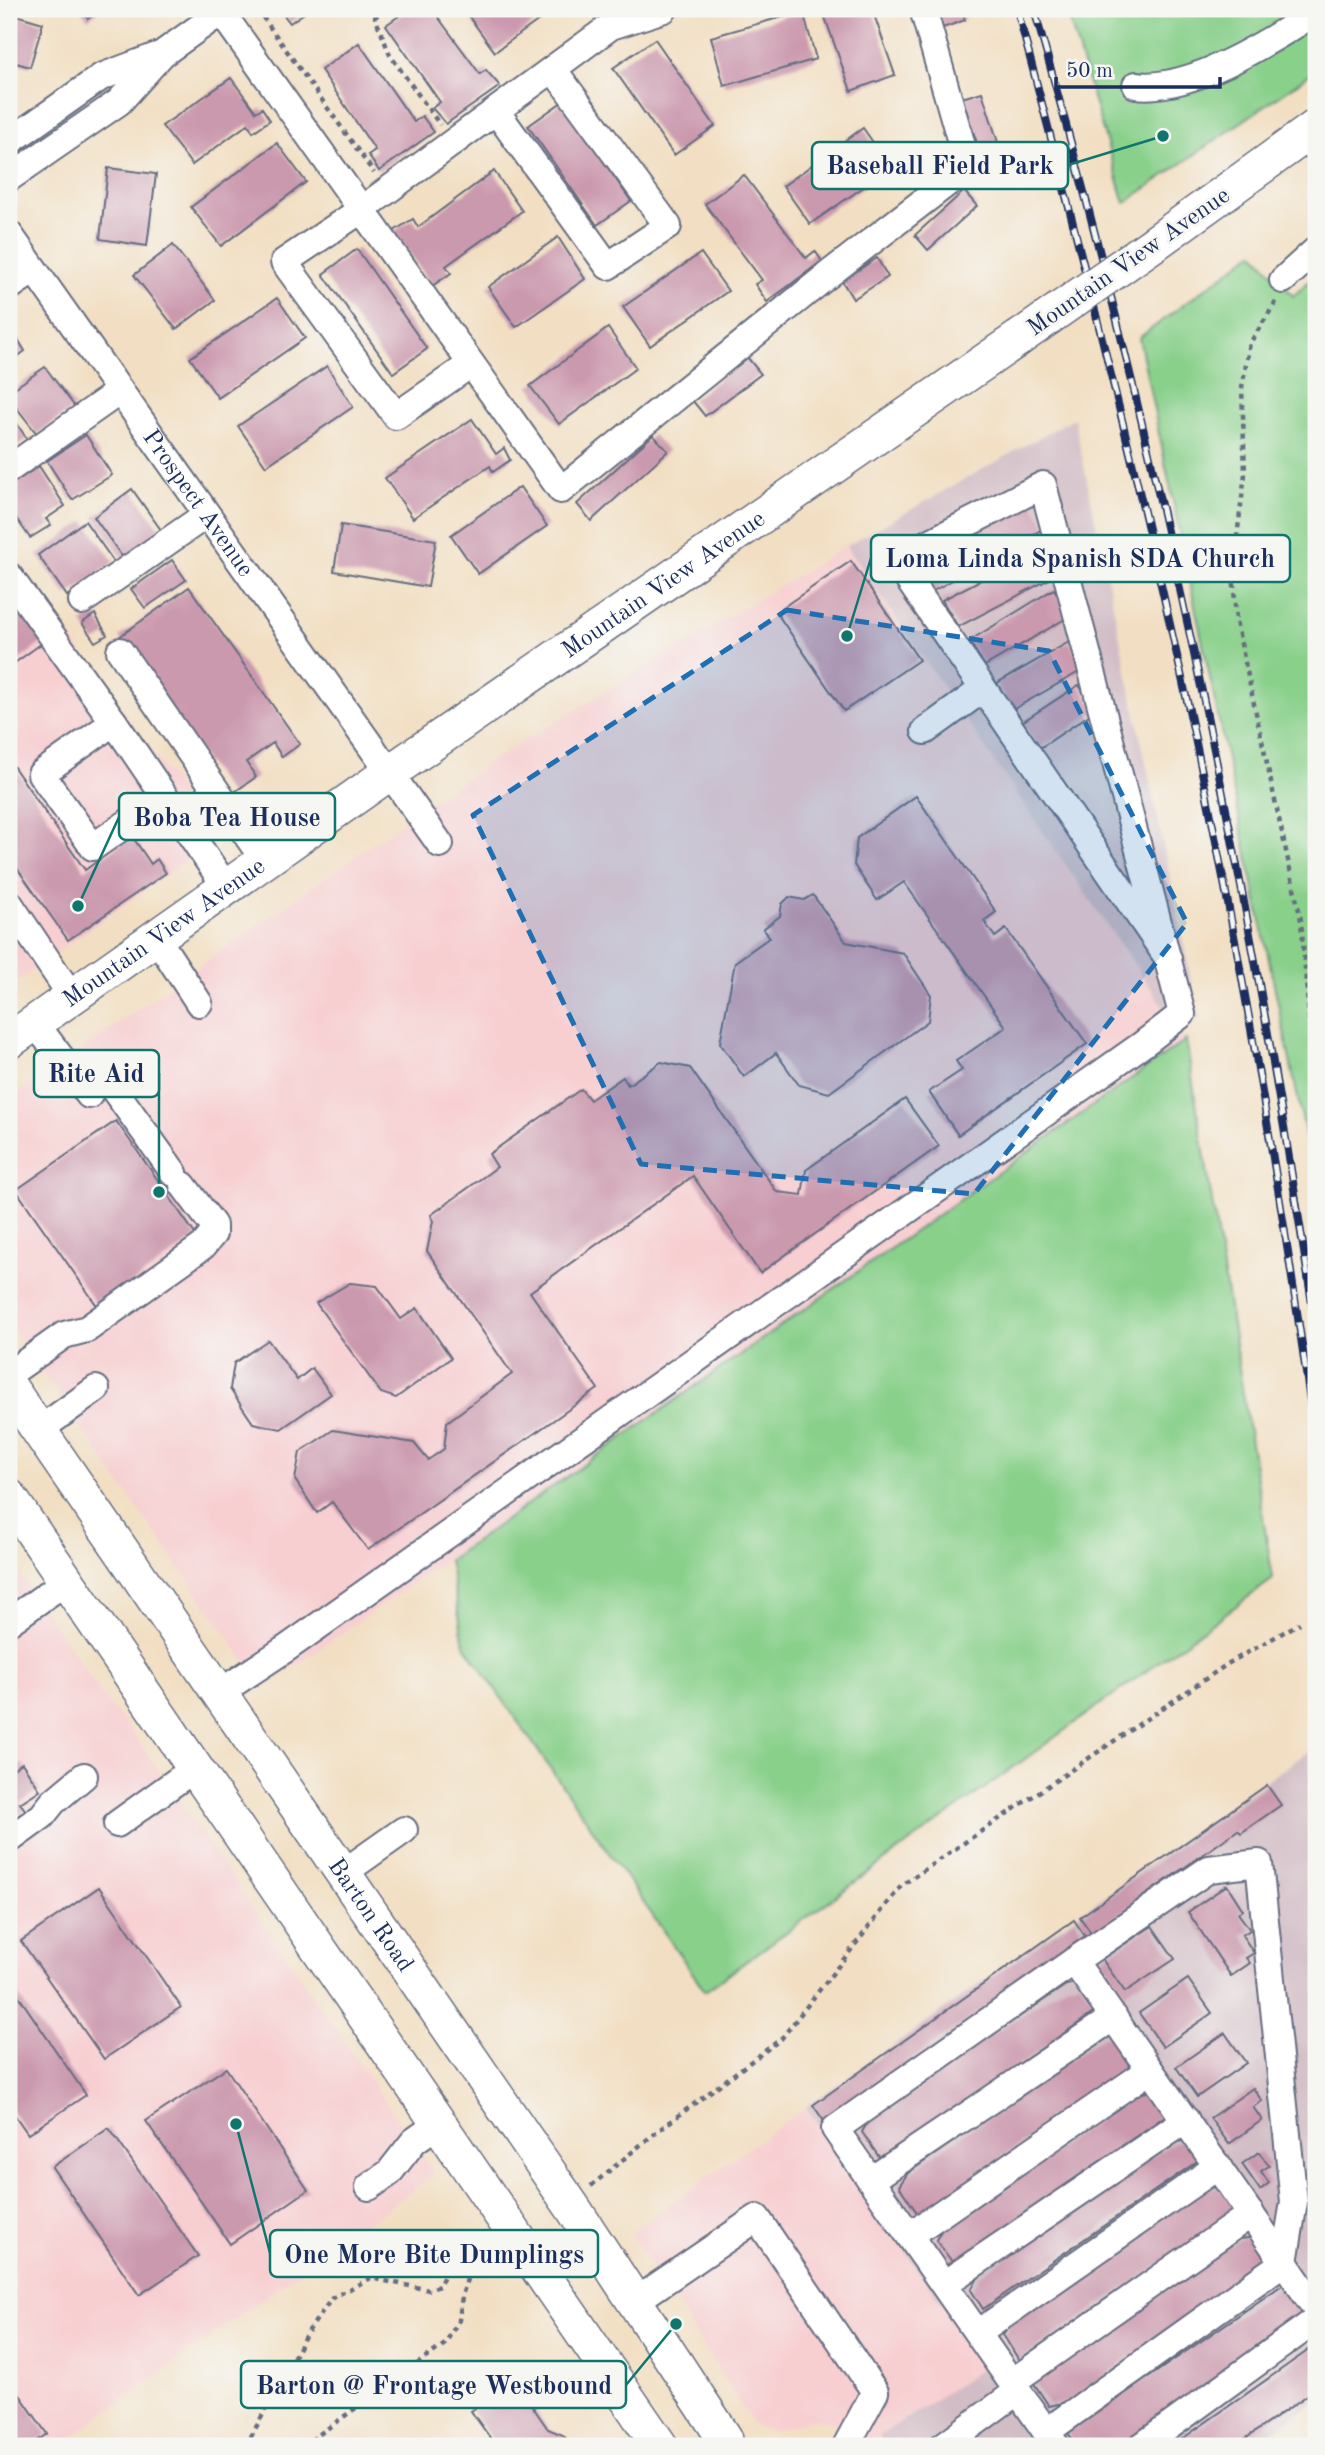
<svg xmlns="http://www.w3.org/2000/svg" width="1325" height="2455" font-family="'Old Standard TT',serif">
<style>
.built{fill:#f7cfd1}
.industrial{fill:#d2bdc6}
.green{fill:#89d08b;stroke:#528074;stroke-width:2}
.building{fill:#cb99ae}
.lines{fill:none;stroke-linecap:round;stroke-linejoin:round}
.minor-casing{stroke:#666d81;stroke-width:30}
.major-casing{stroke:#666d81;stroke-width:38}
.path{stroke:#666d81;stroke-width:4.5;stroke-dasharray:5 5;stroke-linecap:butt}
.minor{stroke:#fff;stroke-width:26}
.major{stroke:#fff;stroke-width:35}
.rail-casing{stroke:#1b2f5e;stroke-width:8}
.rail{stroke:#f6f6f2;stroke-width:5;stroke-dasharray:16;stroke-linecap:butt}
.major-bridge-casing{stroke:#666d81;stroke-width:38;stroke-linecap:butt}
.major-bridge{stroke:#fff;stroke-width:35}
.marked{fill:#1f6fb2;fill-opacity:0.2;stroke:#1f6fb2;stroke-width:5;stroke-dasharray:14 9;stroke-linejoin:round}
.labels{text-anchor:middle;stroke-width:6;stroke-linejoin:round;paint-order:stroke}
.street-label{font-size:24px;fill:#1b2f5e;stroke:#f6f6f2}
.leader{fill:none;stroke:#0f766e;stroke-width:2.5}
.callout-dot{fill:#0f766e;stroke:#f6f6f2;stroke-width:2.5}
.callout{fill:#f6f6f2;stroke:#0f766e;stroke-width:2.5}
.callout-label{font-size:26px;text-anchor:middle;font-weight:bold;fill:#1b2f5e}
</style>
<rect width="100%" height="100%" fill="#f6f6f2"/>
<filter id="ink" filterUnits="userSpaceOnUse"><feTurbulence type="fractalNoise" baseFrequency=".0143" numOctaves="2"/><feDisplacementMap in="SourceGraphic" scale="14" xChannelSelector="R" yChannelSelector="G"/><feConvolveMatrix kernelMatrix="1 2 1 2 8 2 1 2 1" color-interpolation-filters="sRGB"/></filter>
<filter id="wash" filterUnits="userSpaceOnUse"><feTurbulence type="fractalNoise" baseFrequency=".00686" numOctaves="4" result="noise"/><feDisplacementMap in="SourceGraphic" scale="28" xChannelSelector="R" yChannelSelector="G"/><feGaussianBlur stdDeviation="1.57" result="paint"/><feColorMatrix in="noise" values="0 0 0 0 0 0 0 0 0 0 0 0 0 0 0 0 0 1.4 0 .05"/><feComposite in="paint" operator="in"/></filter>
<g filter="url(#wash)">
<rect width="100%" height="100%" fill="#f2dfc3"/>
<g class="built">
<polygon points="846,546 1186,1040 264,1688 9,1325 9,1100 489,762"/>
<polygon points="9,550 215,840 9,987"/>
<polygon points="9,1559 107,1702 125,1722 435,2174 59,2446 9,2446"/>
<polygon points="806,2107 985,2367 868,2443 845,2427 828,2421 808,2420 772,2431 755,2427 630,2233"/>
</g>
<g class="industrial">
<polygon points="1074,418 1199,1017 1180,1031 846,546"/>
<polygon points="1309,1751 1316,1837 1316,2401 1252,2446 885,2446 879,2436 985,2367 806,2107"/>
</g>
<g class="green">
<polygon points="1066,9 1316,9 1316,70 1125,203"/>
<polygon points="1254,252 1293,296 1316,275 1316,1185 1139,338"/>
<polygon points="1186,1040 1273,1579 705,1991 464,1644 449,1560"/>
</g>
<g id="blocks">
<g class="building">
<polygon points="80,9 102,9 88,19"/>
<polygon points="279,9 310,9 290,23"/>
<polygon points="409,9 432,9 480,74 486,70 500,86 446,124 432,108 440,102 386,25"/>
<polygon points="474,9 554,9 495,52 467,14"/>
<polygon points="822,9 872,9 895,75 851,91"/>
<polygon points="937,9 962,9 965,20 943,28"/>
<polygon points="803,11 816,59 724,86 711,37"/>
<polygon points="9,13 43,23 30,67 9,61"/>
<polygon points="655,39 715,126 674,155 613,68"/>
<polygon points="359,43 414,122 422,116 434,132 379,171 368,155 375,150 321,70"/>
<polygon points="231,78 256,112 262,108 270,120 253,132 248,124 192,165 162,126"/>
<polygon points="982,92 1002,155 983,161 962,98"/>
<polygon points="562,102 631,201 597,225 528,126"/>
<polygon points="863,128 891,168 810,224 783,186"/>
<polygon points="277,143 306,182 221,246 191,207"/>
<polygon points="108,168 156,174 147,246 100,239"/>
<polygon points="494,171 522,211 446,266 451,273 432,286 394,231 413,219 418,227"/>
<polygon points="744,175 806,258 815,251 822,261 767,302 755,284 762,280 705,204"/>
<polygon points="964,191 977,206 928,250 915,235"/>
<polygon points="558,237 585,279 516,327 488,287"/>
<polygon points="173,245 215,300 176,329 134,275"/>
<polygon points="357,249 427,349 393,373 323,274"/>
<polygon points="701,253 728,291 650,346 623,307"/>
<polygon points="877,258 888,277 853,299 842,281"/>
<polygon points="277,298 305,338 218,398 190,358"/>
<polygon points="9,325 25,351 9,363"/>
<polygon points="608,328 636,368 559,424 530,386"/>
<polygon points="747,357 761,374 705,416 692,400"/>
<polygon points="327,366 353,407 266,466 238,426"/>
<polygon points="45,367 75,407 37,434 9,398 9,392"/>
<polygon points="9,412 27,439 9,453"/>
<polygon points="472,419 496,454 504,448 510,460 493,472 490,466 413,518 385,478"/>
<polygon points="86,435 112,475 72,500 47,461"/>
<polygon points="653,435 668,451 591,521 577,504"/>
<polygon points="39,466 65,506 46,519 51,525 30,538 9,508 9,486"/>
<polygon points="520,487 547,526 478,574 451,535"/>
<polygon points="132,489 161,530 123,558 94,517"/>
<polygon points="1031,500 1046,527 933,591 916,565"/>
<polygon points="85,521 114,562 67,596 38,555"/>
<polygon points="341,525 436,540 428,587 334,571"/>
<polygon points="1044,547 1057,575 958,627 942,600"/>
<polygon points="172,560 186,580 145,608 131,589"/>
<polygon points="851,561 919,660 844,711 776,612"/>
<polygon points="189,587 300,744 282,757 273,743 246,762 256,777 230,795 119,637"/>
<polygon points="9,589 45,641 9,667"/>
<polygon points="1054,589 1070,616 985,666 969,641"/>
<polygon points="95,614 107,635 95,642 82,623"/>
<polygon points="1069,642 1084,669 1012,710 997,683"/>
<polygon points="1079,685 1095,711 1040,748 1022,722"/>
<polygon points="9,760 85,870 132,836 151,864 157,859 166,873 68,940 9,857"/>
<polygon points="916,796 996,912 984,921 995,937 1006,929 1087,1044 958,1135 929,1092 962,1070 956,1061 1006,1027 904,882 877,900 854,865 857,838"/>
<polygon points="813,895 846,942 903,953 931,995 928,1021 829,1093 799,1085 776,1053 744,1077 720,1043 735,962 770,937 763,929 780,916 782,904 789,897 804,900"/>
<polygon points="661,1062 690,1068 777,1192 802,1195 806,1170 905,1099 939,1146 760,1273 693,1176 530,1292 598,1389 368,1550 332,1502 317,1513 295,1480 300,1452 333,1430 414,1443 428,1460 444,1449 447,1422 512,1374 427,1251 433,1221 431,1215 497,1167 489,1154 581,1089 590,1100 623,1077 628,1085"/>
<polygon points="116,1121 160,1183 180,1169 188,1181 168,1195 197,1237 98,1307 16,1190"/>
<polygon points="350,1283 377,1286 401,1319 417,1308 451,1358 396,1398 381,1393 316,1303"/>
<polygon points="268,1340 297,1380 312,1368 331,1394 281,1429 253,1423 230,1389 234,1363"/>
<polygon points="22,1763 40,1790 20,1803 26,1811 9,1822 9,1772"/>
<polygon points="1267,1785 1281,1805 1241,1833 1238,1830 1091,1933 1080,1917"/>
<polygon points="1227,1885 1243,1910 1238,1913 1250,1930 1242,1935 1254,1953 1246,1958 1250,1963 1231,1976 1188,1912"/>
<polygon points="99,1887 181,2007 104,2059 21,1941"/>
<polygon points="1074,1920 1085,1936 824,2121 813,2105"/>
<polygon points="1152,1926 1175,1959 1125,1992 1102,1959"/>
<polygon points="1188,1979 1212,2013 1163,2047 1139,2013"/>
<polygon points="9,1982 86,2095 28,2134 9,2107"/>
<polygon points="1080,1982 1099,2009 881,2160 862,2132 870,2118 1066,1985"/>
<polygon points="1225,2033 1246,2063 1197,2097 1176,2067"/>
<polygon points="1118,2036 1137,2064 918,2214 899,2186 908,2173 1103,2037"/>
<polygon points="226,2068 308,2190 230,2244 146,2121"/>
<polygon points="1253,2088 1262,2101 1253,2107 1262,2120 1229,2144 1210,2118"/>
<polygon points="1156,2090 1171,2112 953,2263 936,2240 943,2227 1138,2094"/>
<polygon points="109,2128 198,2256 139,2295 52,2167"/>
<polygon points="1191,2140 1202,2158 983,2309 971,2290 979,2276 1174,2142"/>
<polygon points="1259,2152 1269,2166 1261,2171 1269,2183 1260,2190 1242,2164"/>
<polygon points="1221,2187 1238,2210 1019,2360 1003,2335 1012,2322 1206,2188"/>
<polygon points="1257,2237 1268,2254 1259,2268 1066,2402 1049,2406 1033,2382 1240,2239"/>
<polygon points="1288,2281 1306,2309 1297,2324 1120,2446 1077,2446 1068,2433"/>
<polygon points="1316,2345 1316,2389 1235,2446 1172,2446"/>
<polygon points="9,2379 47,2434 29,2446 9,2446"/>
<polygon points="515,2381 548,2429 563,2435 572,2446 496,2446 471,2411"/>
</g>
</g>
</g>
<g filter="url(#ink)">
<use href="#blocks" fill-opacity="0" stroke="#666d81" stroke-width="2"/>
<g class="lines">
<g class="minor-casing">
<g id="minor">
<polyline points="219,9 561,490 833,271 968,167 923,9"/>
<path d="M1136,85c55,7 134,-44 180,-73"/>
<polyline points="496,111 608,266 668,226 553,69"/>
<polyline points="9,142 101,77 157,56"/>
<polyline points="9,178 119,102 162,54 221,12"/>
<path id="s1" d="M9,234l431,610"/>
<polyline points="1283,280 1316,250"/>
<polyline points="9,287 34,270"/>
<polyline points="471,364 396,416 284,262 361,210 611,26 664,9"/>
<polyline points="9,469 120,391"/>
<polyline points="9,576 114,722"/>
<polyline points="82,601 206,515"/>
<polyline points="120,651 264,860"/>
<polyline points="925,731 983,689"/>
<polyline points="165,797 93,847 41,774 114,722 226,887"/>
<polyline points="9,903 72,997"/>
<polyline points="156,937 199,1003"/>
<polyline points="35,1023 89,1095"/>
<polyline points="105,1077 174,1173"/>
<polyline points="9,1374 64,1335 87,1329 203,1246 213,1234 213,1225 183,1185"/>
<polyline points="39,1430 96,1389"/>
<polyline points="9,1622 66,1581"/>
<polyline points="219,1693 287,1648 1143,1044 1182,1014 1043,485 895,560 1168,958"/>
<polyline points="117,1824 195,1768"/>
<polyline points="9,1840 42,1816 53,1802 84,1776"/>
<polyline points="343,1873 404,1830"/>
<polyline points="871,2180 1114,2017"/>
<polyline points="369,2187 389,2173 414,2141 438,2124"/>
<polyline points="910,2235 1150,2070"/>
<polyline points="944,2284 1186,2120"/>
<polyline points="634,2302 757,2218 875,2392 846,2446"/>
<polyline points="978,2333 1218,2166"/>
<polyline points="1012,2382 1251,2214"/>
<polyline points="1046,2432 1284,2262 1074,1961"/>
<polyline points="943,2446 1018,2391"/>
<polyline points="1056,2446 835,2129 1074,1961 1209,1869 1259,1863 1294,2202 1284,2262 1316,2309"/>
<polyline points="1142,2446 1316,2320"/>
</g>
</g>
<g class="major-casing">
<g id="major">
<polyline points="1155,243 1316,127"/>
<path id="s2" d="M9,1041l380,-268 630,-435"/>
<path id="s3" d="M9,1387l564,821 152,231v7"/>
<polyline points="9,1497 660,2446"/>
</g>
</g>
<g class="path">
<polyline points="257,9 374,173"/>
<polyline points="386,9 375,17 390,55 440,125"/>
<polyline points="1276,302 1250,343 1242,387 1245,474 1233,568 1236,621 1301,920 1316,1103"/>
<polyline points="591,2186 655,2133 781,2039 902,1885 1229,1663 1300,1623"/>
<polyline points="246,2446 305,2336 332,2298 371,2278 429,2290 439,2286 451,2262 470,2242 482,2240 485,2243"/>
<polyline points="303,2446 445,2344 459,2320 462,2296 469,2272 490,2249"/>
</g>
<use href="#minor" class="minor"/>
<use href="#major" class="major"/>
<g class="rail-casing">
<g id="rail">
<path d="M1017,9c62,233 121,466 172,701 52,243 93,488 127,733"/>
<path d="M1034,9c123,433 216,876 282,1321"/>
</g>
</g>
<use href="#rail" class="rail"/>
<g class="major-bridge-casing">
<polyline id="major-bridge" points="1019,338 1155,243"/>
</g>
<use href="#major-bridge" class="major-bridge"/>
</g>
</g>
<path class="marked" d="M787,610l262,41 138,272 -213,271 -333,-30 -168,-349z"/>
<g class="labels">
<g class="street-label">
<text transform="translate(1128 261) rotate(-35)" y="8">Mountain View Avenue</text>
<text dy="8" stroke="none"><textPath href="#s1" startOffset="329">Prospect Avenue</textPath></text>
<text dy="8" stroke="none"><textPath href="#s2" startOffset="798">Mountain View Avenue</textPath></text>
<text dy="8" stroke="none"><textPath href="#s2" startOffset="189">Mountain View Avenue</textPath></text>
<text dy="8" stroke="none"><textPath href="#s3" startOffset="640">Barton Road</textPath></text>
</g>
</g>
<path class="leader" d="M1163 136L1068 165M847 636L871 558M78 906L119 817M159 1192L159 1073M236 2124L270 2253M676 2324L626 2385"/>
<g class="callout-dot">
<circle cx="1163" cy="136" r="7"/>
<circle cx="847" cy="636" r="7"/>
<circle cx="78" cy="906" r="7"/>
<circle cx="159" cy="1192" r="7"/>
<circle cx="236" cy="2124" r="7"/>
<circle cx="676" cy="2324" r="7"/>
</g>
<g class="callout">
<rect x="812" y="142" width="256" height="47" rx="7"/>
<rect x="871" y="535" width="419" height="47" rx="7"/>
<rect x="119" y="793" width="216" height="47" rx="7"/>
<rect x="34" y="1050" width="125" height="47" rx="7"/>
<rect x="270" y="2230" width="328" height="47" rx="7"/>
<rect x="241" y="2361" width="385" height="47" rx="7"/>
</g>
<g class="callout-label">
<text x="940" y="174">Baseball Field Park</text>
<text x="1080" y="567">Loma Linda Spanish SDA Church</text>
<text x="227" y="826">Boba Tea House</text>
<text x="96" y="1082">Rite Aid</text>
<text x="434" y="2263">One More Bite Dumplings</text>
<text x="434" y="2394">Barton @ Frontage Westbound</text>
</g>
<rect width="1325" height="2455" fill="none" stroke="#f6f6f2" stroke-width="35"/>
<path d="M1056 77v10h164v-10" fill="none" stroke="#1b2f5e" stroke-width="3.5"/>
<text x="1066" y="77" font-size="21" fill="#1b2f5e" stroke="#f6f6f2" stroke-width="5" paint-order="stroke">50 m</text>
</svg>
